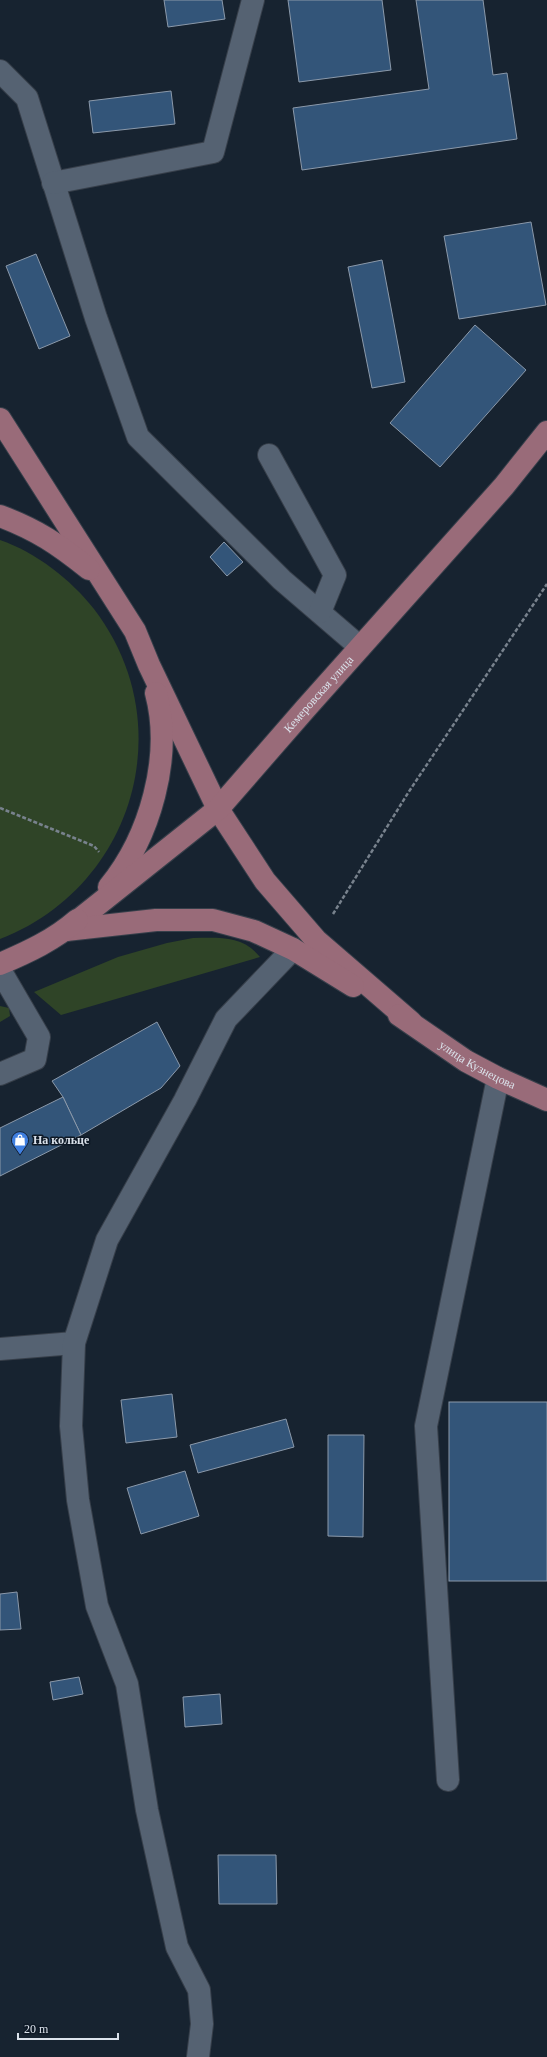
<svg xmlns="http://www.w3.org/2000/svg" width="547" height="2057" font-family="Georgia,serif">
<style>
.green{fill:#2f4427}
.building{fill:#335579;stroke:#8b99aa}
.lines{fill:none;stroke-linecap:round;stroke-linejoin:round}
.minor-casing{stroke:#373f4a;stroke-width:24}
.major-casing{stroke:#373f4a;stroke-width:24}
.path{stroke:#78828d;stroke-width:2.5;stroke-dasharray:4 2;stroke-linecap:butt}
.minor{stroke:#556272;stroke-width:22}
.major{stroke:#996b79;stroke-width:22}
.labels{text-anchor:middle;stroke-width:3;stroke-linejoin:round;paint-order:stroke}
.street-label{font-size:12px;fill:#dbe2eb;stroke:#0e1926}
.poi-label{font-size:12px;font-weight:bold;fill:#dbe2eb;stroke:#0e1926;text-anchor:start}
</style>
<rect width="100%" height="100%" fill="#172330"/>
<g class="green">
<path d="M0,540c37,13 70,39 94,69 88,115 40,278 -94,330z"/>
<path d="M193,938c27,0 49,-3 67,19l-199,58 -27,-23 84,-35 49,-14z"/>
<polygon points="0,1006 9,1008 10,1016 0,1022"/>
</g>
<g class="building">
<polygon points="164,0 222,0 225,19 168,27"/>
<polygon points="288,0 382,0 391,70 299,82"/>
<polygon points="416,0 483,0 493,75 507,73 517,139 302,170 293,108 429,89"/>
<polygon points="171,91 175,124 93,133 89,101"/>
<polygon points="531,222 546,305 459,319 444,236"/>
<polygon points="36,254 70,336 39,349 6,266"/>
<polygon points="382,260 405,382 372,388 348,267"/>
<polygon points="475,325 526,370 440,467 390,423"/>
<polygon points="224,542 243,562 227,576 210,557"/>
<polygon points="157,1022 180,1066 161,1088 81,1135 63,1097 52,1081"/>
<polygon points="63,1097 81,1135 0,1176 0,1128"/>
<polygon points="172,1394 177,1437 126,1443 121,1400"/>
<rect x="449" y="1402" width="98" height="179"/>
<polygon points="286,1419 294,1447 198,1473 190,1445"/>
<polygon points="328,1435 364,1435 363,1537 328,1536"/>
<polygon points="185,1471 199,1516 141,1534 127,1488"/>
<polygon points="17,1592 21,1629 0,1630 0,1594"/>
<polygon points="79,1677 83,1694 53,1700 50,1682"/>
<polygon points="220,1694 222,1724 185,1727 183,1697"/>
<polygon points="218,1855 276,1855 277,1904 219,1904"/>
</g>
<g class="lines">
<g class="minor-casing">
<g id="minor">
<polyline points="0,71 27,98 96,318 138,437 282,580 360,647"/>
<polyline points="53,183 213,152 253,0"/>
<polyline points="269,455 335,575 320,612"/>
<polyline points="0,970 39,1037 35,1059 0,1074"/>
<polyline points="0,1349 74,1343"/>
<polyline points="448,1780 426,1426 498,1078"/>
<polyline points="198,2057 202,2024 199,1990 177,1947 147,1810 127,1684 97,1606 78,1500 71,1426 74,1343 107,1240 185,1100 226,1019 293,949"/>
</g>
</g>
<g class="major-casing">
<g id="major">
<polyline points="0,419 135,631 149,665 218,809 265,881 316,940 411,1022"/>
<path d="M0,516c37,14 58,28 89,53"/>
<path d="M109,887c41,-50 64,-130 47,-194"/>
<path id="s1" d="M66,930l152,-121 88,-101 198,-222 43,-54"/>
<polyline points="66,930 156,920 213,920 254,931 293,949 353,986"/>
<path d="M0,964c28,-12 54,-24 77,-44"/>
<path id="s2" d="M399,1015l67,46 32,17 49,22"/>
</g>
</g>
<g class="path">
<polyline points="0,808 94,846 99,852"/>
<polyline points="333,914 408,793 547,584"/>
</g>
<use href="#minor" class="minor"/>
<use href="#major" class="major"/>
</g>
<defs>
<g id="shop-pin" transform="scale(0.9)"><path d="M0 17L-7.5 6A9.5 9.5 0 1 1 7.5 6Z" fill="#3f7fe0" stroke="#0e1926"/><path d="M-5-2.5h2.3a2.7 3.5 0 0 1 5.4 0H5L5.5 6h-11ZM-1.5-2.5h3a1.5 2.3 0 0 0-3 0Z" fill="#fff"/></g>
</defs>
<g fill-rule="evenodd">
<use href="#shop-pin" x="20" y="1140"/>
</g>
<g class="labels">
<g class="street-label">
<text dy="4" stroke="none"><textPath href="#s1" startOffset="347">Кемеровская улица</textPath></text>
<text dy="4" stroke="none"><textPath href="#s2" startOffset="93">улица Кузнецова</textPath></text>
</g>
<g class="poi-label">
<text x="33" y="1144">На кольце</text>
</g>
</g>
<path d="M18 2033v6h100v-6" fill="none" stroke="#dbe2eb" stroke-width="2"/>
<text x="24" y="2033" font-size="12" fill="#dbe2eb" stroke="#0e1926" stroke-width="3" paint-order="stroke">20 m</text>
</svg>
